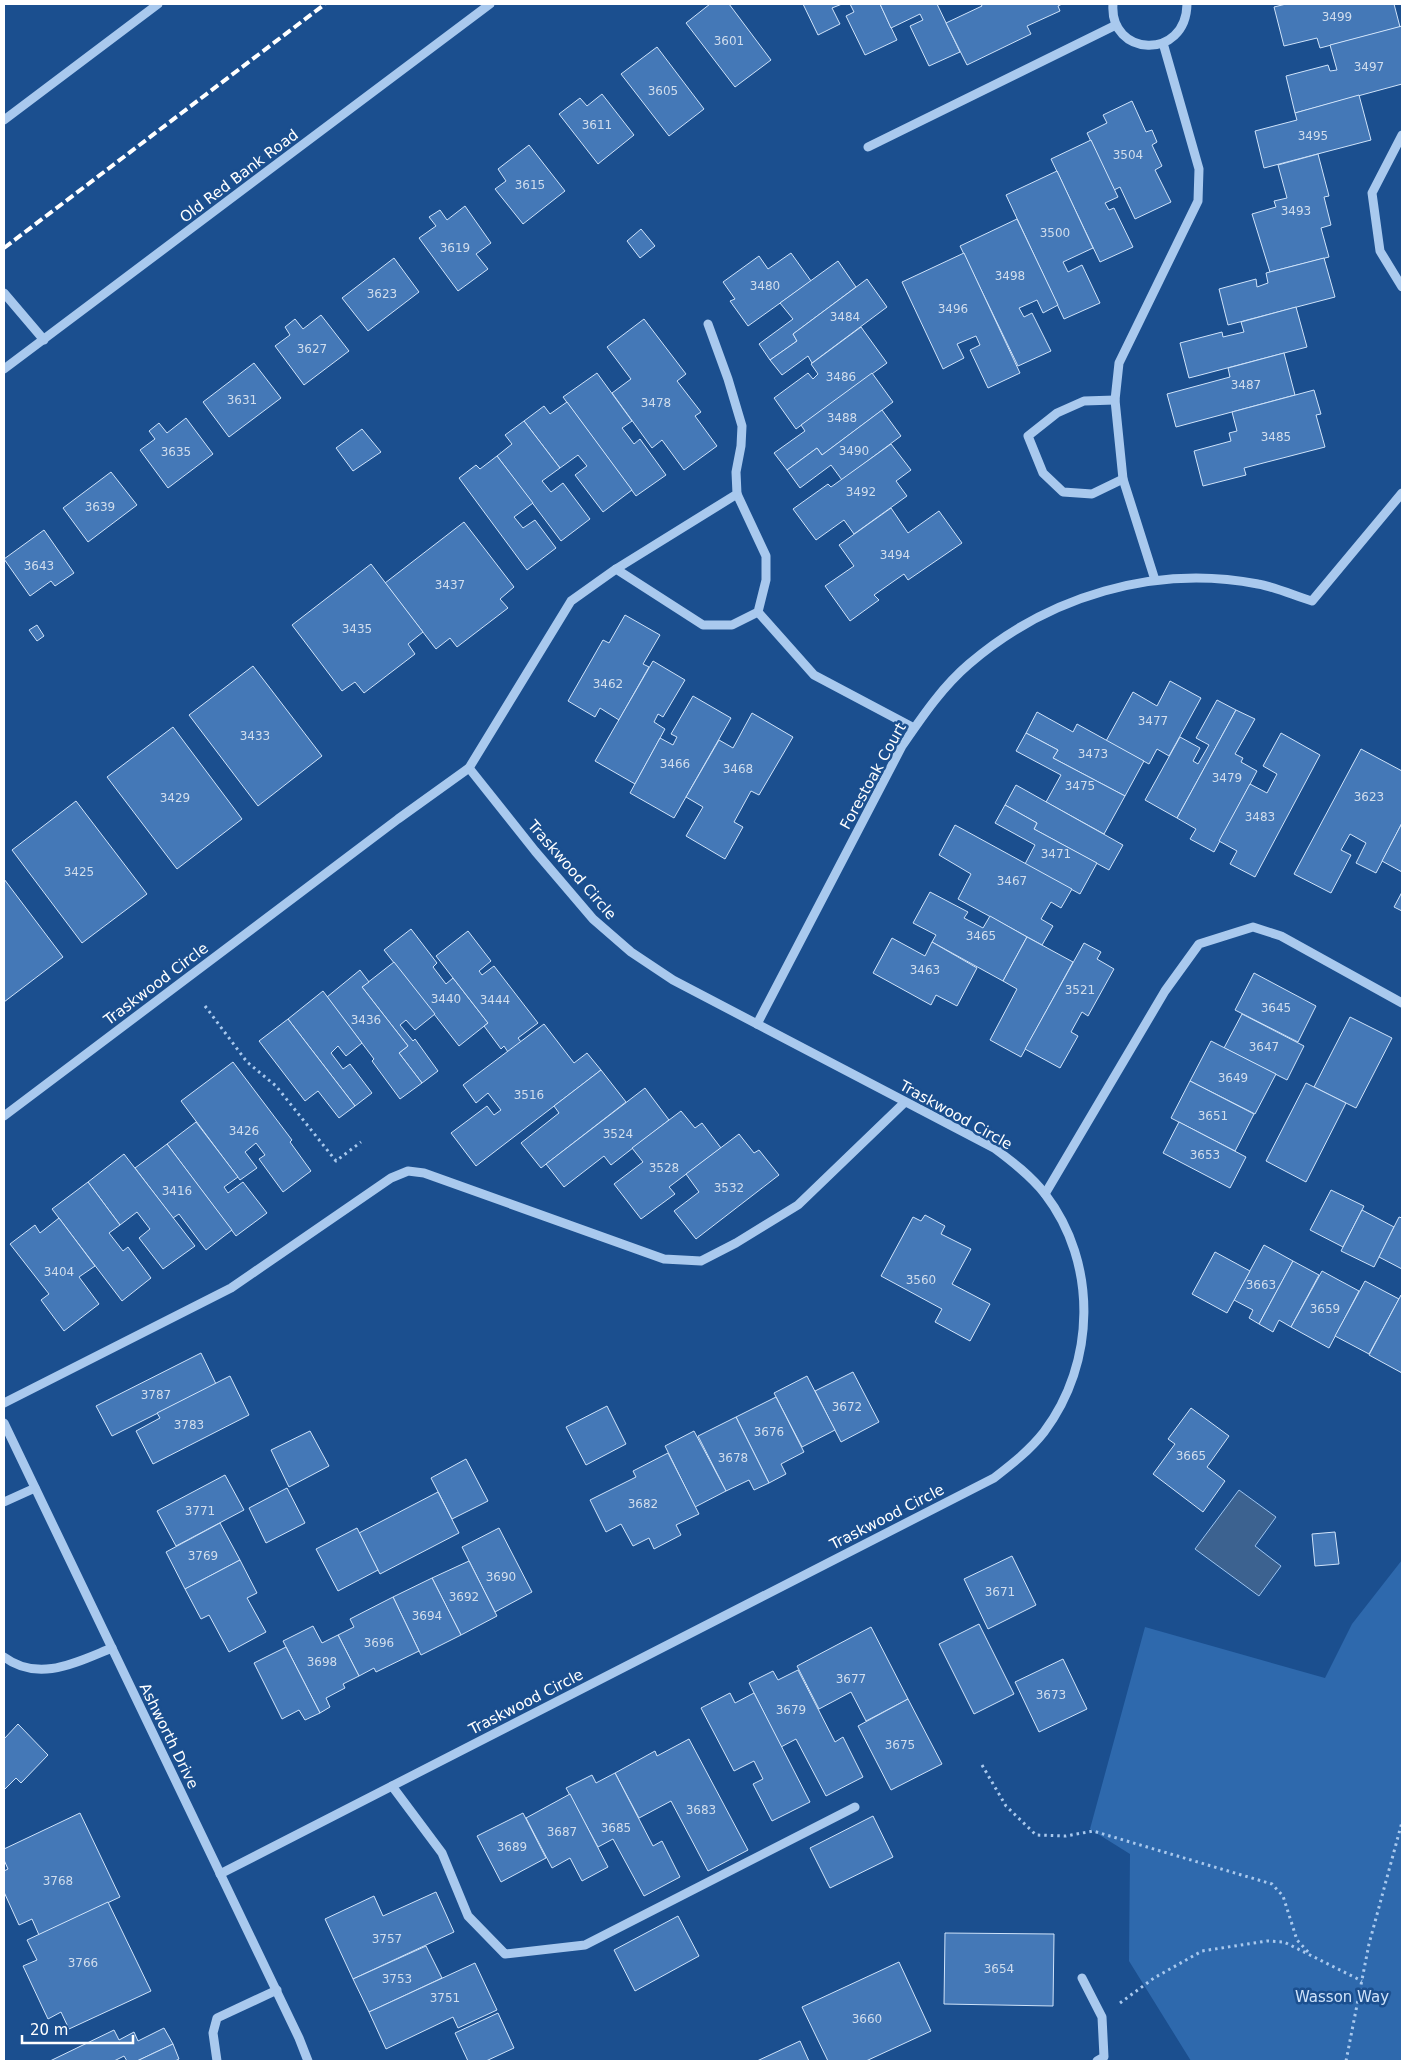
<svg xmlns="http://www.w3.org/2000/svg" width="1406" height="2065" font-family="'DejaVu Sans',sans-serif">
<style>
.green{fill:#2e69ad}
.water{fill:#3c6290;stroke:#9cc4f0}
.building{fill:#4478b7;stroke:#cfe3fa}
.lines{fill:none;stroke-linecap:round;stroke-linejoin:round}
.path{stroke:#a9c9ee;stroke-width:3;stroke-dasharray:2.5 4;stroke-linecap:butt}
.minor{stroke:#a9c9ee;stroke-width:9}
.rail{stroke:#fff;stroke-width:4;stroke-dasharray:9 4;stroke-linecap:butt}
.labels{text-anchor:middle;stroke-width:5;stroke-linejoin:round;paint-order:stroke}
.number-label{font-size:12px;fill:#d0dded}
.street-label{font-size:15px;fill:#fff;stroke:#1b4f8f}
.park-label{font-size:15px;fill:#cfe3fa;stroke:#1b4f8f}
</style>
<rect width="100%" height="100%" fill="#1b4f8f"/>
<polygon class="green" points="1402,1560 1402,2061 1191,2061 1129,1961 1130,1854 1090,1829 1145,1627 1325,1678 1352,1624"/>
<polygon class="water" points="1239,1490 1276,1517 1255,1546 1281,1566 1259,1596 1195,1549"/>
<g class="building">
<polygon points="710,4 729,4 771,60 735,87 686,23"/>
<polygon points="803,4 842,4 832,8 840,24 818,35"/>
<polygon points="850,4 880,4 897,40 865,55 846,16 854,12"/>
<polygon points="880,4 937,4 960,52 929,66 910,26 923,20 920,14 891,28"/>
<polygon points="981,4 1062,4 1058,6 1060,11 1027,26 1031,34 967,65 946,23 982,6"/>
<polygon points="1286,4 1394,4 1400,27 1320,48 1317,38 1284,46 1274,7"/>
<polygon points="1402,26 1402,84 1295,113 1286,76 1328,65 1330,71 1337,70 1330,45"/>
<polygon points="657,47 704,109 669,136 621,74"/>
<polygon points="602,94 634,135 598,164 559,114 580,98 587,106"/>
<polygon points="1359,95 1371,140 1264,168 1255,131 1297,120 1295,113"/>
<polygon points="1132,101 1146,132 1152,130 1157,142 1152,145 1162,166 1155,170 1171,202 1135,219 1120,187 1114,190 1087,133 1107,123 1103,115"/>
<polygon points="1091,140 1118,197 1105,203 1109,210 1114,208 1133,247 1100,262 1051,159"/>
<polygon points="529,145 565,191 523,224 495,189 506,181 498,169"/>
<polygon points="1318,154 1329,196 1324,197 1331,225 1321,228 1329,257 1270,272 1252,214 1276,207 1274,201 1287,198 1278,165"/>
<polygon points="1057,171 1093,248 1063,262 1068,272 1082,265 1100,303 1064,319 1006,195"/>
<polygon points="465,206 491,243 476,254 488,269 458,291 419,238 436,226 429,217 440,210 447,220"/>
<polygon points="1017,219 1058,305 1043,313 1037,300 1019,308 1024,317 1032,313 1051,351 1018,366 960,246"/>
<polygon points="641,229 655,246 640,258 627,241"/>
<polygon points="791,253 811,281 748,326 730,301 735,299 723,282 759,256 768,269"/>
<polygon points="964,253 1020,373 988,388 970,350 980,345 976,336 957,344 964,358 943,369 902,282"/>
<polygon points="394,258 419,292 368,331 342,298"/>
<polygon points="1324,258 1335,297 1228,325 1219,289 1256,279 1257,287 1268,283 1266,273"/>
<polygon points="838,261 856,287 793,334 797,341 770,360 759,344 793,319 780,303"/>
<polygon points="867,279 887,307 812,363 808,356 782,375 770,360 797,341 793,334"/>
<polygon points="1296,307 1307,347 1189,378 1180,343 1222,332 1223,337 1244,332 1241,322"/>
<polygon points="321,315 349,351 304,385 275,346 290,335 285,327 295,319 303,329"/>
<polygon points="644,319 686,374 677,381 701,412 695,416 717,446 684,470 662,440 652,448 612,393 631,379 607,347"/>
<polygon points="861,327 887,363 796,429 774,398 808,373 813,379 818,374 811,364"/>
<polygon points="1284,353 1295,395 1176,427 1167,394 1230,377 1228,368"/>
<polygon points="254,363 281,398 229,437 203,402"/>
<polygon points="597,373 632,421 622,428 634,444 640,439 666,475 636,496 563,397"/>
<polygon points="872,373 893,402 822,455 817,448 787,470 774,453 805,431 801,425"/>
<polygon points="1314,390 1321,414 1316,415 1325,447 1244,468 1246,475 1203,486 1194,451 1231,441 1229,433 1237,431 1232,412"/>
<polygon points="567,402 632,490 603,512 575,475 587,466 578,455 560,468 524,421 544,406 550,414"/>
<polygon points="882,410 901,436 842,480 831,465 800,488 787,470 817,448 822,455"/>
<polygon points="186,418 213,454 168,488 140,450 155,439 149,431 159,423 167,433"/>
<polygon points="524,421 560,468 542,481 551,492 563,483 590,519 561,541 497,456 512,444 505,435"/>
<polygon points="362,429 381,452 353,471 336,448"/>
<polygon points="891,444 911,470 896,481 907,496 854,534 844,520 816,540 793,509 828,484 831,487"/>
<polygon points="497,456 533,503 514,517 523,528 535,520 556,548 527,570 459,478 476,465 480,469"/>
<polygon points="111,472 137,505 88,542 63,508"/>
<polygon points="891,508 908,533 939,511 962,543 908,580 904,574 874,595 879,600 850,621 825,586 854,566 839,545"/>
<polygon points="464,522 514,587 500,599 508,608 457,647 450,638 436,649 385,583"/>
<polygon points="44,530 74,573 55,586 51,581 30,596 4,559"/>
<polygon points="371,564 423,632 408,644 415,654 364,693 355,682 342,691 292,625"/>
<polygon points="625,615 660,635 643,664 649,667 619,720 600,708 595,717 568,701 603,640 609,643"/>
<polygon points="37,625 44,636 37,641 29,630"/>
<polygon points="653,661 685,680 663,717 658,714 654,722 665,729 635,784 595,761"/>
<polygon points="253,666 322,756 258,806 189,715"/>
<polygon points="1170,681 1201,698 1169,756 1157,749 1149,764 1106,741 1133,692 1157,706"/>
<polygon points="693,696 731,718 674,818 630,793 660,738 673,745 677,737 671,734"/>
<polygon points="1217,700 1236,710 1177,818 1145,800 1180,737 1200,748 1193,761 1198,764 1209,745 1196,738"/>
<polygon points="1236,710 1255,719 1235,754 1243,758 1241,762 1257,771 1214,852 1190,839 1196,829 1177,818"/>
<polygon points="1037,712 1073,732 1077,724 1144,761 1125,796 1053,758 1058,750 1026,733"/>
<polygon points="752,713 793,737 759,795 751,791 734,822 743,827 725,859 686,836 703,807 686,797 719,740 733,748"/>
<polygon points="173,727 242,819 177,869 107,777"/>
<polygon points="1026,733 1058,750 1053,758 1125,796 1104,834 1046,802 1061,775 1016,751"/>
<polygon points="1281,733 1320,755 1255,877 1230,864 1237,851 1219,841 1250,784 1267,793 1277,774 1263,766"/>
<polygon points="1361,749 1402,771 1402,823 1376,873 1356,863 1366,843 1350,834 1341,850 1351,855 1331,893 1294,874"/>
<polygon points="1016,785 1123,845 1109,870 1034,829 1037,823 1005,805"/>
<polygon points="76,801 147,894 82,943 12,850"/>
<polygon points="1005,805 1037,823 1034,829 1097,863 1080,894 1025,864 1035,845 995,823"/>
<polygon points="1402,823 1402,872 1382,861"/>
<polygon points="955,825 1072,889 1061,908 1051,902 1041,919 1053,926 1042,945 958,899 971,874 939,855"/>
<polygon points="4,879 63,957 4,1002"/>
<polygon points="930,892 968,912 964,918 983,928 990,916 1027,937 1003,981 932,942 936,935 913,923"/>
<polygon points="1402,892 1402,911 1394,907"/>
<polygon points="411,929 437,963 433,967 446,984 453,978 488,1023 459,1046 384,950"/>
<polygon points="468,931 491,961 479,971 482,975 494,966 538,1023 518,1038 521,1042 508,1052 504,1046 501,1049 484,1026 488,1023 436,956"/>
<polygon points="1027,937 1073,962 1021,1057 990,1040 1017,989 1003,981"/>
<polygon points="892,938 925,956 932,942 977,968 957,1006 936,995 931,1005 873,973"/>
<polygon points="1084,943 1101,952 1097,959 1114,969 1088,1016 1082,1012 1071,1032 1078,1036 1060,1068 1025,1049"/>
<polygon points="394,962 435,1014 415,1030 406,1020 400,1025 413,1041 415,1039 438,1071 422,1083 399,1053 408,1046 362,987"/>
<polygon points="360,970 369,982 362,987 408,1046 399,1053 422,1083 400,1099 372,1061 374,1059 327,997"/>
<polygon points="1254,973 1316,1006 1298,1042 1235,1010"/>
<polygon points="323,991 362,1043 346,1056 338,1046 331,1053 343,1069 350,1064 372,1093 355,1106 288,1019"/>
<polygon points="1242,1014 1304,1046 1287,1080 1224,1048"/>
<polygon points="1350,1017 1392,1038 1356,1108 1314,1087"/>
<polygon points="288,1019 355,1106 339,1118 318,1091 305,1101 259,1041"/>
<polygon points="544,1024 574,1063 587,1053 601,1070 476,1166 451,1133 487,1106 494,1115 501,1110 488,1093 476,1103 463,1085"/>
<polygon points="1211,1041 1276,1074 1255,1114 1190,1081"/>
<polygon points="233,1062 292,1140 290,1142 311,1171 283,1192 259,1159 265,1155 256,1143 245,1152 257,1168 240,1180 181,1101"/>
<polygon points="601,1070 626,1102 541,1168 521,1143 559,1113 554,1106"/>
<polygon points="1190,1081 1254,1114 1235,1151 1171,1118"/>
<polygon points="1306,1083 1346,1103 1306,1182 1266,1161"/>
<polygon points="645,1088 669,1120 611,1165 604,1156 564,1187 546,1164"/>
<polygon points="681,1111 695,1128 702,1123 721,1148 669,1187 675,1194 641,1219 614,1184 643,1162 632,1148"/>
<polygon points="196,1122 238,1177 224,1187 228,1193 243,1182 267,1213 236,1236 167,1144"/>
<polygon points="1179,1122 1246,1157 1230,1188 1163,1153"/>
<polygon points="739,1134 754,1153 759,1150 779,1175 696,1239 674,1211 699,1192 686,1174"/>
<polygon points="167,1144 232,1230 206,1250 179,1214 173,1218 135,1168"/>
<polygon points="124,1154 195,1246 163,1269 139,1238 150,1229 137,1212 120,1225 88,1182"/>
<polygon points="88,1182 120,1225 109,1233 123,1251 128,1247 151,1278 122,1301 52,1209"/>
<polygon points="1331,1190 1364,1206 1343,1247 1310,1230"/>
<polygon points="1362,1210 1394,1227 1374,1267 1341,1251"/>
<polygon points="925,1215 945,1226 941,1234 971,1249 952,1284 990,1304 970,1341 935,1322 942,1309 881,1276 913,1217 921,1221"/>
<polygon points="1399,1217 1402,1218 1402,1269 1379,1257"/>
<polygon points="59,1218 95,1266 79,1277 99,1304 64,1331 41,1300 49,1294 10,1244 35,1225 40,1233"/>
<polygon points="1264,1245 1293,1261 1259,1324 1249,1318 1253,1310 1234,1300"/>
<polygon points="1215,1252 1250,1271 1227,1313 1192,1294"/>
<polygon points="1293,1261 1319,1275 1291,1327 1279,1320 1273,1332 1259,1324"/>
<polygon points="1322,1271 1359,1291 1329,1348 1291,1327"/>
<polygon points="1365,1281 1399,1299 1369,1354 1335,1336"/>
<polygon points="1401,1295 1402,1296 1402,1373 1369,1355"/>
<polygon points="201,1353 216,1384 112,1436 96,1406"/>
<polygon points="853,1372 879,1422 841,1442 815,1391"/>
<polygon points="230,1376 249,1415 153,1464 136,1431 160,1418 157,1413"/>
<polygon points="807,1376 835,1430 802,1447 774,1393"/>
<polygon points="776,1397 804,1452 781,1464 786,1474 769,1483 736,1417"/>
<polygon points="607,1406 626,1444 586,1465 566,1427"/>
<polygon points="1191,1408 1229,1436 1207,1467 1225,1481 1203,1512 1153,1474 1175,1444 1168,1439"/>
<polygon points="736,1417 769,1483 754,1490 749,1480 726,1491 698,1436"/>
<polygon points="310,1431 329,1466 289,1487 271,1450"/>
<polygon points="694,1431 726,1491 695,1507 665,1446"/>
<polygon points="668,1453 699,1514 676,1525 681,1535 654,1549 649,1538 633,1546 621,1524 606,1532 590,1500 636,1477 633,1471"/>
<polygon points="466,1459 488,1501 452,1519 431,1478"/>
<polygon points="225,1475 244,1510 176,1546 157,1511"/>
<polygon points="287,1488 305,1523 266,1543 249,1508"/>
<polygon points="438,1492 459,1533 380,1574 359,1533"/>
<polygon points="220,1523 240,1560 185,1589 166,1552"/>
<polygon points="357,1528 378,1570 338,1591 316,1549"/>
<polygon points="499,1528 532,1592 495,1612 462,1547"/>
<polygon points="1335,1532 1339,1564 1315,1566 1312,1534"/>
<polygon points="1012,1556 1036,1605 988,1629 964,1579"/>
<polygon points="240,1560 257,1593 247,1598 266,1632 229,1652 209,1615 201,1619 185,1589"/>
<polygon points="469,1561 497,1616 461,1635 432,1578"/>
<polygon points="432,1578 461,1635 421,1655 393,1597"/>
<polygon points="393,1597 419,1651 376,1672 374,1668 359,1676 338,1635 354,1627 350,1619"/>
<polygon points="979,1624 1014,1694 974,1714 939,1644"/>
<polygon points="313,1626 322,1643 338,1635 359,1676 343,1684 345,1688 326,1698 330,1707 320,1713 283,1641"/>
<polygon points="871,1627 908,1699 866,1721 851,1692 819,1709 797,1666"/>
<polygon points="286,1647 320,1713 305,1720 299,1710 282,1719 254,1663"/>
<polygon points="1063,1659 1087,1709 1039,1732 1015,1682"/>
<polygon points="798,1670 835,1742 843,1737 863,1777 826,1796 796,1739 781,1747 749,1683 773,1671 778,1680"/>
<polygon points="730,1693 735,1703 754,1693 810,1802 772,1821 753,1784 763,1779 754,1761 734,1771 701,1708"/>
<polygon points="908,1699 942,1764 891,1790 858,1726"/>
<polygon points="18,1724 48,1755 21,1783 16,1778 4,1790 4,1739"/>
<polygon points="689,1739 748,1850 708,1871 671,1801 639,1818 615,1773 655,1751 657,1756"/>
<polygon points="615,1773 653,1846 662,1841 680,1877 644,1896 613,1839 598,1847 566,1788 592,1775 596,1783"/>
<polygon points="570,1794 608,1867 582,1881 570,1858 552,1868 526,1818"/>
<polygon points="80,1813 120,1897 39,1935 32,1919 19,1925 4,1892 4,1871 8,1869 4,1860 4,1849"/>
<polygon points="523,1813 546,1858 501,1882 477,1836"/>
<polygon points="873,1816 893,1857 830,1888 810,1848"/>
<polygon points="436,1892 454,1932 353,1979 325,1919 374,1896 383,1916"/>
<polygon points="108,1902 151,1991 69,2029 61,2012 48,2019 23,1966 37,1960 27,1940"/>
<polygon points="678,1916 699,1956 635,1991 614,1950"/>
<polygon points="945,1933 1054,1934 1053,2006 944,2004"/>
<polygon points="426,1946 442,1978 369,2012 353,1979"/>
<polygon points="899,1962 931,2031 866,2061 828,2061 802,2007"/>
<polygon points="475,1963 497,2010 458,2028 453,2017 386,2049 369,2012"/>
<polygon points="498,2013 514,2048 486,2061 468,2061 455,2033"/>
<polygon points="164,2028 173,2044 137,2061 127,2061 124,2056 114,2061 50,2061 114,2030 119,2040 134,2032 138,2041"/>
<polygon points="800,2041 809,2061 757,2061"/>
<polygon points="173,2044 179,2059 175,2061 137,2061"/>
</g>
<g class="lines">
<g class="path">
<polyline points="205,1006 247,1062 276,1086 336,1161 361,1142"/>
<polyline points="982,1765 1006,1806 1036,1835 1066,1836 1093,1831 1272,1884 1283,1896 1297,1940 1309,1953"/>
<polyline points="1120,2003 1154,1978 1202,1951 1267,1941 1284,1942 1362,1981"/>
<polyline points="1346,2061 1369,1944 1402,1822"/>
</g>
<g class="minor">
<path d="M1113,4c-4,53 73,57 74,0"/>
<polyline points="4,120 158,4"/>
<polyline points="1402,135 1372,193 1380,251 1402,287"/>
<polyline points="868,147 1116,25"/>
<polyline points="4,293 44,340"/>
<polyline points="4,369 490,4"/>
<polyline points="1115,400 1084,401 1057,413 1028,436 1043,473 1063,492 1092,494 1123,479"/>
<polyline points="616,569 703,625 732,625 758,612 766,580 766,556 737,494"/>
<polyline points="1155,580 1123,479 1115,400 1119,363 1198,201 1199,169 1163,43"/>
<polyline points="758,612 814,675 914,728"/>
<polyline points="469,768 571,601 616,569 737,494 736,472 741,446 742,426 728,379 708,324"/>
<path d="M757,1024l145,-278c20,-29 40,-59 67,-82 79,-68 186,-100 289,-80 18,3 37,12 54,17l90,-108"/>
<path d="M4,1116l394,-297 71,-51 66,83 58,68 38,33 42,28 321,168c19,14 37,28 51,46 53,69 51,169 -1,238 -14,18 -32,32 -50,46l-774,396"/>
<polyline points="1045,1194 1165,991 1199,944 1253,927 1281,936 1402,1003"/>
<polyline points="4,1403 231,1288 391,1178 408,1171 424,1173 664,1259 701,1261 736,1243 798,1205 905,1102"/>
<polyline points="4,1423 299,2038 308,2061"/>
<polyline points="4,1502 35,1488"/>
<path d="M4,1657c35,26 73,5 108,-9"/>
<polyline points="392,1786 442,1853 468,1916 505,1954 585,1945 855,1807"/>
<polyline points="1082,1978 1102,2017 1104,2057 1097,2061"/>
<polyline points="217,2061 213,2033 217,2018 277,1990"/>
</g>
<polyline class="rail" points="4,248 325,4"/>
</g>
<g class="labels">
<g class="number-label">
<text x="1337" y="21">3499</text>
<text x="729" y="45">3601</text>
<text x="1369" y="71">3497</text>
<text x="663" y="95">3605</text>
<text x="597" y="129">3611</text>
<text x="1313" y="140">3495</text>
<text x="1128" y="159">3504</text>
<text x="530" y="189">3615</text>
<text x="1296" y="215">3493</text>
<text x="1055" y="237">3500</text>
<text x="455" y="252">3619</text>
<text x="1010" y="280">3498</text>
<text x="765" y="290">3480</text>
<text x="382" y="298">3623</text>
<text x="953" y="313">3496</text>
<text x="845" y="321">3484</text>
<text x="312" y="353">3627</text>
<text x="841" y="381">3486</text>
<text x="1246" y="389">3487</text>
<text x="242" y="404">3631</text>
<text x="656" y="407">3478</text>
<text x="842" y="422">3488</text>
<text x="1276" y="441">3485</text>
<text x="854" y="455">3490</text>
<text x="176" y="456">3635</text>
<text x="861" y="496">3492</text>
<text x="100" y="511">3639</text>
<text x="895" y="559">3494</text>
<text x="39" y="570">3643</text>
<text x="450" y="589">3437</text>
<text x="357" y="633">3435</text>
<text x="608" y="688">3462</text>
<text x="1153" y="725">3477</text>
<text x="255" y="740">3433</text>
<text x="1093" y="758">3473</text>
<text x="675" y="768">3466</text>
<text x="738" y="773">3468</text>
<text x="1227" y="782">3479</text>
<text x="1080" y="790">3475</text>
<text x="1369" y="801">3623</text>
<text x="175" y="802">3429</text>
<text x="1260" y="821">3483</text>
<text x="1056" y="858">3471</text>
<text x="79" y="876">3425</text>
<text x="1012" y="885">3467</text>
<text x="981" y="940">3465</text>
<text x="925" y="974">3463</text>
<text x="1080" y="994">3521</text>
<text x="446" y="1003">3440</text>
<text x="495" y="1004">3444</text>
<text x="1276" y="1012">3645</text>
<text x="366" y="1024">3436</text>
<text x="1264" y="1051">3647</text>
<text x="1233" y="1082">3649</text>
<text x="529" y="1099">3516</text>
<text x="1213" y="1120">3651</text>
<text x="244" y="1135">3426</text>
<text x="618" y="1138">3524</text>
<text x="1205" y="1159">3653</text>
<text x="664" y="1172">3528</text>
<text x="729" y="1192">3532</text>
<text x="177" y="1195">3416</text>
<text x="59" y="1276">3404</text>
<text x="921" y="1284">3560</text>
<text x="1261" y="1289">3663</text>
<text x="1325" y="1313">3659</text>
<text x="156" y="1399">3787</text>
<text x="847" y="1411">3672</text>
<text x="189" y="1429">3783</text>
<text x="769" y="1436">3676</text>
<text x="1191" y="1460">3665</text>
<text x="733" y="1462">3678</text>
<text x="643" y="1508">3682</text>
<text x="200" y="1515">3771</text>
<text x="203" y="1560">3769</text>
<text x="501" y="1581">3690</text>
<text x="1000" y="1596">3671</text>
<text x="464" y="1601">3692</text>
<text x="427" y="1620">3694</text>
<text x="379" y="1647">3696</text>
<text x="322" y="1666">3698</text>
<text x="851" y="1683">3677</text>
<text x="1051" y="1699">3673</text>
<text x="791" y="1714">3679</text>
<text x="900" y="1749">3675</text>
<text x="701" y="1814">3683</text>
<text x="616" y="1832">3685</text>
<text x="562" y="1836">3687</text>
<text x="512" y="1851">3689</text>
<text x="58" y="1885">3768</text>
<text x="387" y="1943">3757</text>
<text x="83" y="1967">3766</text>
<text x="999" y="1973">3654</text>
<text x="397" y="1983">3753</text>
<text x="445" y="2002">3751</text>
<text x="867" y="2023">3660</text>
</g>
<g class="street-label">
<text transform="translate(239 176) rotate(-37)" y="5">Old Red Bank Road</text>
<text transform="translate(873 776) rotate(-61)" y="5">Forestoak Court</text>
<text transform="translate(572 870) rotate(49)" y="5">Traskwood Circle</text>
<text transform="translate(156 984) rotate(-37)" y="5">Traskwood Circle</text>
<text transform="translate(956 1115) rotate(29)" y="5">Traskwood Circle</text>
<text transform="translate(887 1517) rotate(-27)" y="5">Traskwood Circle</text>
<text transform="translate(526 1702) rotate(-27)" y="5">Traskwood Circle</text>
<text transform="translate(169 1736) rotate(64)" y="5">Ashworth Drive</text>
</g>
<g class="park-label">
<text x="1342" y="2002">Wasson Way</text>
</g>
</g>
<rect width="1406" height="2065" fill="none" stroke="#ffffff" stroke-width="10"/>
<path d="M22 2035v8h111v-8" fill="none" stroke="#ffffff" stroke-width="2.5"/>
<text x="30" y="2035" font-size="15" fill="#ffffff" stroke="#1b4f8f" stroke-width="4" paint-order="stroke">20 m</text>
</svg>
